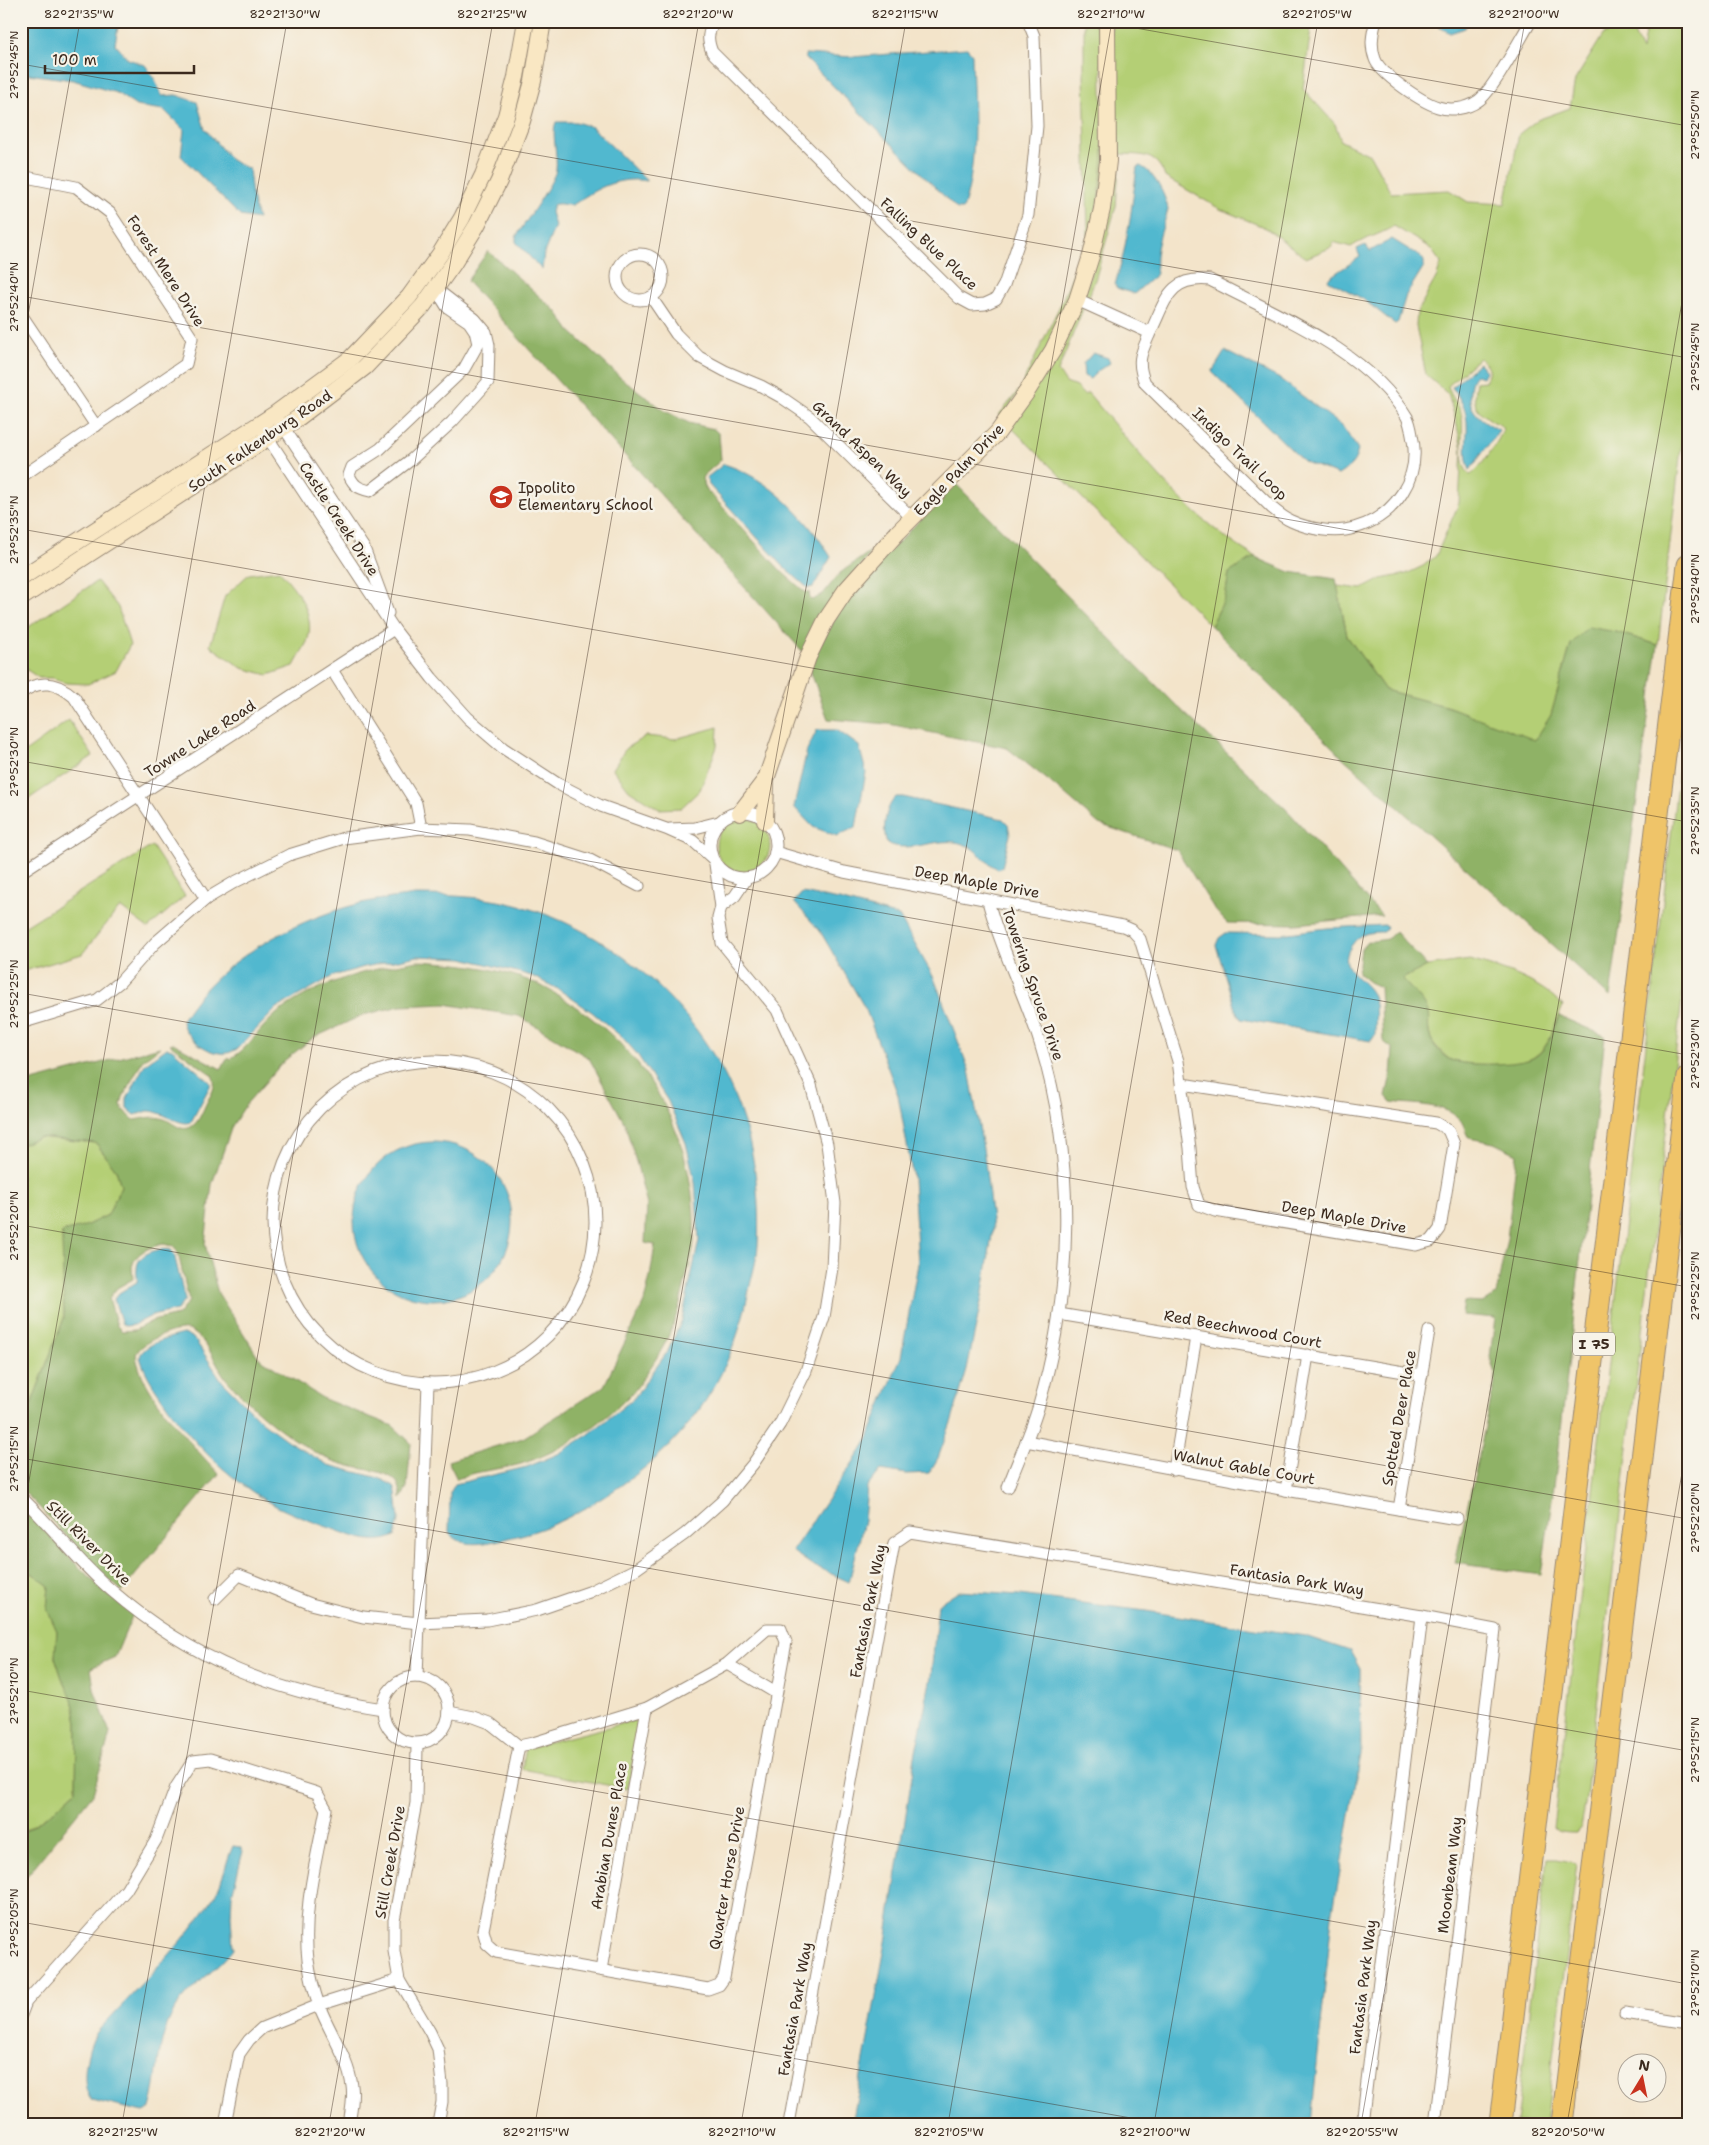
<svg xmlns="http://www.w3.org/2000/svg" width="1709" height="2145" font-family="'Shantell Sans',sans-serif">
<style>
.green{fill:#b4cf75;stroke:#787c4a;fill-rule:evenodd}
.forest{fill:#8fb266;stroke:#656e42;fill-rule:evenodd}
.water{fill:#51b8cf;stroke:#467176}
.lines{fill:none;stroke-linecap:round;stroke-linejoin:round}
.street-casing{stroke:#978774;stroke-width:13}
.secondary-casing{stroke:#978774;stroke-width:18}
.highway-casing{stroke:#978774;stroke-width:23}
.street{stroke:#fff;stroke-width:11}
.secondary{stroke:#f9e7c3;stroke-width:16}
.highway{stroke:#efc469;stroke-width:21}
.ticks{fill:none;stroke:#3b2a1e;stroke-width:1;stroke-opacity:0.45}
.labels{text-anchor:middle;stroke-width:5;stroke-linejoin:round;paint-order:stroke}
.shield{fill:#f7f3e8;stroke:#73665b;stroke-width:1}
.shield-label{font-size:14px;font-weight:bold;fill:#3b2a1e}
.street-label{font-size:15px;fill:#3b2a1e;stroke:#f7f3e8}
.poi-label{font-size:15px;fill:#3b2a1e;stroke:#f7f3e8;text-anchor:start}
.neatline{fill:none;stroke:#3b2a1e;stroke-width:2}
.ticks-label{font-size:12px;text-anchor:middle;fill:#3b2a1e}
</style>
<rect width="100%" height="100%" fill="#f7f3e8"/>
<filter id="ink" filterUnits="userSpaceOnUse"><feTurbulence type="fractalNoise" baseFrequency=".02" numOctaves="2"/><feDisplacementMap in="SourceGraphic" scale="10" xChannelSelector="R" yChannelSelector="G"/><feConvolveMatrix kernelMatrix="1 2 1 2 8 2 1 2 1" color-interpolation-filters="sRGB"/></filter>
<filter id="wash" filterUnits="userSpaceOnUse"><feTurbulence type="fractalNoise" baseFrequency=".0096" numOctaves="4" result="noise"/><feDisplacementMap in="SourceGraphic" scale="20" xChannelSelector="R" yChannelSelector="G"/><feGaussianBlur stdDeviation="1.12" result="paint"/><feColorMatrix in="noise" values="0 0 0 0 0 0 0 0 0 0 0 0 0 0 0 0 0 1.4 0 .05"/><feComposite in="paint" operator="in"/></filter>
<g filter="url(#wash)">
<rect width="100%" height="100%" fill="#f3e4ca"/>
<g class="green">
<polygon points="1084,21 1101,21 1103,161 1097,208 1072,298 1049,347 1002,417 999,415 1020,389 1063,299 1088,237 1084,74"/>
<path d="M1112,21h200l-9,68 32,35 6,17 29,14 21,38 58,-3 19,12 37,2 14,-70 18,-14 33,-12 5,-28 28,-45 26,-13 13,29 5,-30h41v367l-30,257 -42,-13 -28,-4 -17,16 -20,71 -15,26 -87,-34 -64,-17 -38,-54 -10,-50 25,3 19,-10 25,-5 17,-8 13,-10 23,-53 3,-54 -6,-28 -8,-27 -22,-19 -10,-49 1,-14 20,-36 4,-13 -11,-15 -36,-22c-14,9 -30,12 -43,21l-18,-5 -1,5 -26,11 -40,-30 -46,-19 -55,-32c-8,-24 -23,-22 -45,-23l-4,52 -20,71 -8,22 -4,-2 12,-40zM1479,358c10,7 12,13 6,23l-9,1c-4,23 -1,28 18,40 5,2 7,3 9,8 -3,9 -24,41 -33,45 -13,-11 -6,-42 -8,-57 -1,-13 -12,-21 -14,-32z"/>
<path d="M1079,308l4,1 -25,62 8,12 10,4 8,8 4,-2c54,63 104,132 179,170l-13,-5 -25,15 -4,25 -14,28 -202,-201z"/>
<path d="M279,570c17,19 38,44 28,72 -4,8 -9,16 -13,24l-26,9 -26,-7 -32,-22 15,-50 24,-22z"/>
<polygon points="97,581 118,607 130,645 116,671 88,684 66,683 53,678 39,678 21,666 21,632"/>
<path d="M1688,692v257l-103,856 -4,22 -5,6c-8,0 -19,0 -23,-6z"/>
<polygon points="69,720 93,756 21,804 21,755"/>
<polygon points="718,727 717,747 700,790 681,808 659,809 629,790 613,769 626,748 646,736 675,739"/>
<circle cx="743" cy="845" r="27"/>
<polygon points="152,846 185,896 148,928 120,907 82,954 21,972 21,929"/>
<path d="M1470,960c32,9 71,21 93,46 -8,18 -12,40 -29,51 -15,10 -66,10 -83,3 -5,-2 -12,-11 -16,-15 -11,-14 -4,-25 -9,-37 -3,-8 -18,-21 -24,-29l25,-13z"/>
<polygon points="38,1137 96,1143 116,1170 121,1186 108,1215 83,1227 62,1232 64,1318 29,1410 21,1416 21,1145"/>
<polygon points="32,1573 49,1586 47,1609 57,1631 55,1657 62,1678 72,1698 77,1722 76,1791 54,1811 21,1833 21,1579"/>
<polygon points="640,1719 628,1789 522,1769 526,1748"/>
<polygon points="1547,1859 1557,1859 1577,1863 1546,2124 1516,2124"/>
</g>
<g class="forest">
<polygon points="488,251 557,312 570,331 621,378 665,411 689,423 714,429 719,434 721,460 703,476 702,479 706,489 782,572 805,592 809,592 810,599 813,600 823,594 840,573 871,551 804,653 467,281"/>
<polygon points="955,483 1174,703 1288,811 1382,916 1295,924 1227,923 1215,910 1177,850 1099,824 1049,781 1007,748 889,724 828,719 809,667 812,659 850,593"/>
<polygon points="1254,557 1290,572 1336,579 1347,636 1385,690 1449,707 1535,740 1551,715 1571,644 1588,627 1616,632 1658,645 1610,997 1342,757 1211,626 1225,598 1229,573"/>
<path d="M1395,931l32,35 -25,13c6,7 22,22 25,30 4,11 -2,20 6,34 3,5 11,13 16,16 13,8 71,6 84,-1 16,-9 19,-27 26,-42l46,20 -48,429 -16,110 -86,-12 41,-186 -6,-20 5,-39 -33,-3 2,-13 18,1 14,-8 11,-56 10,-85 -23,-11 -25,-5c-4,-5 -4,-12 -8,-17 -14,-18 -49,-16 -70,-19l-5,-6 5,-21 2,-26 -10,-8 -3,-54 -11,-5 -11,-9 3,-24 6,-7 21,-3z"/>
<path d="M418,961c38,2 76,6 112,20 16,6 31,16 46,26 77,51 121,138 118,231 0,13 -5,27 -8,40 -9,41 -15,60 -40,96 -5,7 -10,16 -17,22 -28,28 -64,53 -102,66 -22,8 -48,7 -70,17l-9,-18 75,-23 81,-52 40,-84 6,-25 5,-32 -10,-2 2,-38 -10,-40 -12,-41 -36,-66 -70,-42 -74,-12 -45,2 -37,9 -50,23 -28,22 -38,43 -15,23 -20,58 -7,60 13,49 41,65 65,41 69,27 18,17 -4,44 -6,12c0,-6 -1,-13 -5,-18 -12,-12 -35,-11 -50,-16 -14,-4 -26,-9 -38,-17 -32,-20 -56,-40 -81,-68 -12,-15 -18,-39 -36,-49 -12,-6 -52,11 -55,24 3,35 59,93 83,119l-97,117c-37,-30 -66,-69 -101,-102v-73l8,-6 35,-92 -2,-86 21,-5 25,-12 13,-29 -5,-16 -20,-27 -57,-6 -18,8v-61l139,-37 -18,14 -19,36 -2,7 2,6 11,10c10,-1 19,-5 30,-1 6,2 11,7 17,9 16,4 21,-17 27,-28 5,-9 9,-15 4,-25l-42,-31 3,-1 48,26 7,-11 2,1c3,-3 7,-4 10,-7 14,-12 24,-29 40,-41 40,-30 90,-42 138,-50zM163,1244l11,2 4,7 11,48 -11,14 -26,6 -17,9 -13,1 -5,-5 -8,-28 8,-10 16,-9c0,-4 -1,-8 -1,-12 3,-15 18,-20 31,-23z"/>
<polygon points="21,1505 73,1561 107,1594 133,1614 115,1657 91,1668 94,1689 110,1733 93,1794 21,1883 21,1834 54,1811 76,1791 77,1722 72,1698 62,1678 55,1657 57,1631 47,1609 49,1586 32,1573 21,1579"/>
</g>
<g class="water">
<polygon points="21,21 119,21 115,44 128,59 145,65 154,78 162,96 176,95 197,102 205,129 231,160 249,169 252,197 258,219 240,216 181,156 184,130 164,110 136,106 117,93 73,80 21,73"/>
<polygon points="1439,21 1468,21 1465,28 1450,33 1438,26"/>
<path d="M967,48l5,6c1,49 7,108 -9,155h-6l-151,-150 -1,-5 47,3z"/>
<path d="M556,122h20l16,5 55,54c-23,-4 -42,3 -61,15 -4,2 -9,7 -14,9 -6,1 -12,-3 -19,0l-2,7 4,14 -11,27 -2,17 -26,-28v-5c8,-13 38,-55 40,-67 2,-16 -5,-37 0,-48z"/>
<path d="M1140,166c14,6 25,28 28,43 -5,20 -16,43 -11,65l-23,20 -17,-6 -2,-3 8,-29 7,-36 7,-53z"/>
<polygon points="1392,239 1421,257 1424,261 1424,266 1406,295 1398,322 1395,324 1363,299 1328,280 1330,277 1360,257 1357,249 1365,245 1370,251"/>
<path d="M1225,351l55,28 62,47 16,23c-2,14 -9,19 -20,26l-35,-14 -91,-89z"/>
<polygon points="1093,353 1108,358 1110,363 1099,370 1090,379 1084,376 1083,364"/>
<path d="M1479,363l7,8 -3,6 -7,-2c-5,5 -5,9 -6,15 -3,22 12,30 29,40l-29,40c-8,-17 0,-37 -4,-55 -2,-11 -8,-19 -14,-28z"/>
<path d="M724,464c47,15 82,53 107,93l-18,30 -5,1 -23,-20 -76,-83 -3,-7z"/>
<polygon points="817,730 837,730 859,746 866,772 856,827 837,836 813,827 794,807 807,750"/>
<path d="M896,797h7l100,22 5,5 2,11 -8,32 -4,2c-13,-6 -21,-21 -35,-25 -25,-9 -53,11 -76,-1 -5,-13 -2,-36 9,-46z"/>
<polygon points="802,893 839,900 899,916 934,978 969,1070 984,1154 993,1229 983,1292 967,1369 953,1417 938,1458 929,1473 906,1474 881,1470 867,1487 864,1521 849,1582 812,1565 792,1551 865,1445 901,1357 918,1264 913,1178 898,1095 866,1010 820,931 794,902"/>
<path d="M415,895c38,0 76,2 112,13 97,29 184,113 215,209 14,39 18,86 16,128 -1,15 -6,30 -9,45 -16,83 -57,146 -126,194 -33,23 -67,43 -106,52 -21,4 -53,17 -68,-4l1,-39 5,-9 72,-17 31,-13 30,-19 46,-37 34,-47 14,-31 17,-80 -4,-58 -9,-39 -18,-42 -31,-47 -14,-16 -31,-26 -34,-23 -26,-13 -69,-18 -45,-2 -54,11 -31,9 -56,32 -40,41c-6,3 -10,5 -16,4 -14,0 -39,-18 -39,-33 34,-58 112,-100 176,-116 18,-5 38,-6 57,-9z"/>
<path d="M1385,925l2,3 -3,4c-12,0 -21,0 -29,9 -24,28 9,35 18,55 4,10 2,28 2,39l-4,6 -130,-22 -6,-10 -19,-64 3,-7 7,-5 55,1 46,-6z"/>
<path d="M167,1048l5,1 38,33v4l-19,36c-11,5 -29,-12 -44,-11 -3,1 -8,3 -12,4l-8,-7v-9l18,-35z"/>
<circle cx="433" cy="1221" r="79"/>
<path d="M162,1249l9,1 3,4 11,46 -8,10 -26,6 -17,9 -9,1 -3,-2 -8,-25 5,-6 18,-11c1,-5 -1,-9 0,-13 0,-14 15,-18 25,-20z"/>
<path d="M183,1334l9,3 5,6 25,38 40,41 26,19 40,24 51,13 15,8 2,6 3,28 -4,16c-18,10 -44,0 -62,-7 -25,-9 -51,-18 -73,-32 -36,-24 -68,-55 -92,-90 -11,-16 -23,-32 -28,-50 2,-13 32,-20 43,-23z"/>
<polygon points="958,1591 1019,1595 1146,1611 1305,1636 1350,1651 1360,1669 1361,1754 1332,1916 1311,2124 852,2124 886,1942 915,1757 931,1676 938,1604"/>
<path d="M233,1846l7,1 3,4 -11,44 -1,21 2,33c-17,23 -44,37 -59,62 -18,30 -15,66 -24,98l-6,3 -53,-12c-12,-17 -4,-52 6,-68 39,-43 90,-90 119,-139 8,-15 10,-32 17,-47z"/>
</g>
</g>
<g filter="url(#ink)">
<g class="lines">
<g class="street-casing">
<g id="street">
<path d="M716,21c-9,10 -9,19 -4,31l247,246 13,7 13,-1 11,-5 8,-14 24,-70 9,-89 -3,-90 -6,-15"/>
<path d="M1376,21c-4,13 -6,25 -1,38 5,15 47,43 63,48 12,4 29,2 40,-6 15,-10 42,-62 53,-80"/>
<polyline points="21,176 76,187 110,213 192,338 186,364 21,477"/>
<circle cx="640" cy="277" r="23"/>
<path d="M436,289l39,30 11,13 3,13 -1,37 -36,40 -40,37 -42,32c-12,-3 -16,-5 -21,-16l3,-8 28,-18 84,-80 14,-25 -3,-13 -6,-9 -22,-15z"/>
<polyline points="651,297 676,334 699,357 725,371 761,386 781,397 810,417 912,518"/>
<path d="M1077,300l73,33c16,-32 18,-57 60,-53 66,35 157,70 197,137 3,6 4,12 5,18 10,42 -17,82 -58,93 -18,6 -46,1 -63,-7 -7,-3 -13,-8 -19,-13l-127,-125c-9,-22 -4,-30 5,-50"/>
<polyline points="21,314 96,426"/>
<polyline points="280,422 364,548 388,613"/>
<polyline points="264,432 394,629 432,678 468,718 503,748 558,784 601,806 666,829 693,841 712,858"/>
<polyline points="332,670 416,803 421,828"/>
<path d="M21,693c19,-14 36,-11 53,4l132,202"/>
<circle cx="743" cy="845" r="33"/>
<polyline points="670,829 695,828 719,822"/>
<polyline points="775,852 844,872 1123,926 1132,930 1140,939 1178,1061 1190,1148 1193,1187 1199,1205 1215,1211 1416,1245 1431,1241 1440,1229 1454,1144 1448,1130 1436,1123 1182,1084"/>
<polyline points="21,872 394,629"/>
<path d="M988,901c13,49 37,94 52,142 36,116 33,246 -1,362 -8,28 -21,55 -31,82"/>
<polyline points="721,907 735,896 747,878"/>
<polyline points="21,1023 97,1000 120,982 155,943 206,899 233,883 289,855 344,838 421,828 470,830 534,842 590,860 639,886"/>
<circle cx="434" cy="1222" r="161"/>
<polyline points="1059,1314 1422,1375"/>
<polyline points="1026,1441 1286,1490 1457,1519"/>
<polyline points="1174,1470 1196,1337"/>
<polyline points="1286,1490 1308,1355"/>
<path d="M21,1497c32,30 57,65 90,93 82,71 166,103 272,119"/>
<polyline points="1399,1509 1429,1331"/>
<polyline points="215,1599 239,1575 311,1604 363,1617 419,1623 487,1620 537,1610 589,1592 636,1569 685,1534 722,1501 753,1464 780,1424 806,1371 824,1317 832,1268 835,1203 827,1144 811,1085 777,1010 722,943 718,918 721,907 715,864"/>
<polyline points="727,1664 776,1693"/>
<circle cx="416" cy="1710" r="33"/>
<polyline points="417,1677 428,1383"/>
<polyline points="449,1712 474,1717 490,1723 519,1746 533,1743 647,1708 727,1664 767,1629 781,1629 786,1642 724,1978 719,1985 708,1989 496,1952 487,1944 483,1930 519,1746"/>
<polyline points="417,1744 416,1803 394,1920 394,1951 399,1980 430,2032 438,2049 442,2084 442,2102 438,2124"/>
<polyline points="601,1970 647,1708"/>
<polyline points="1625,2013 1688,2023"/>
<path d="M21,2015l5,-13 100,-112 30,-50 20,-53 17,-26 17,-2 107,34 9,16c-9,49 -24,101 -18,151 2,14 6,31 11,45 10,27 29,52 33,81 2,13 -1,25 -3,38"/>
<polyline points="225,2124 239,2054 249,2040 262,2028 319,2005 399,1980"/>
<polyline points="789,2124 894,1543 910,1532 1422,1616 1495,1630 1435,2124"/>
<polyline points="1362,2124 1422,1616"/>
</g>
</g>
<g class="secondary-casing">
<g id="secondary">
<polyline points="21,578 275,414 350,359 409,297 440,254 462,218 483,175 506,116 516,77 526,21"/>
<polyline points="21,598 298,418 365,367 423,306 453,264 477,225 499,181 522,121 533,81 543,21"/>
<polyline points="740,813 766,779"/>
<polyline points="765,821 766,779 808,657 826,620 846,590 898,532 998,432 1026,393 1053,350 1077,300 1091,256 1102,209 1108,161 1107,21"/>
</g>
</g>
<g class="highway-casing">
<g id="highway">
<polyline points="1500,2124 1688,565"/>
<polyline points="1562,2124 1688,1077"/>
</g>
</g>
<use href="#street" class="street"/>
<use href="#secondary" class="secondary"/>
<use href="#highway" class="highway"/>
</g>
</g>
<path class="ticks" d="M1096,21l592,105M21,64l1667,294M21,296l1667,294M21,355l59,-334M21,529l1667,293M21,761l1667,294M21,993l1667,294M21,1225l1667,294M21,1458l1667,293M21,1526l266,-1505M21,1690l1667,294M21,1922l1144,202M122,2124l371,-2103M329,2124l370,-2103M535,2124l371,-2103M741,2124l371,-2103M948,2124l370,-2103M1154,2124l371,-2103M1361,2124l327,-1856M1567,2124l121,-685"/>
<defs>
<g id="school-disc" transform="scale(1.25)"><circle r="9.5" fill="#c8321e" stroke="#f7f3e8"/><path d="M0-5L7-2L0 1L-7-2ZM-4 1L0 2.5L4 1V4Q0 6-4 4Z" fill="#fff"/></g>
</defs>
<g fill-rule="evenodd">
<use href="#school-disc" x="501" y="497"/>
</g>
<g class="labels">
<rect class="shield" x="1573" y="1332.5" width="42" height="23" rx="4"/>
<g class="shield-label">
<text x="1594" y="1349">I 75</text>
</g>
<g class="street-label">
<text transform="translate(929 244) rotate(43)" y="5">Falling Blue Place</text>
<text transform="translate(166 271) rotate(57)" y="5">Forest Mere Drive</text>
<text transform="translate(260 441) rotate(-34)" y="5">South Falkenburg Road</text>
<text transform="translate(862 449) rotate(44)" y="5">Grand Aspen Way</text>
<text transform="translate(1240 454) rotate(44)" y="5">Indigo Trail Loop</text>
<text transform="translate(959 470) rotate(-46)" y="5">Eagle Palm Drive</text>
<text transform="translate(339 519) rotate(57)" y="5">Castle Creek Drive</text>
<text transform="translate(200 739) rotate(-33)" y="5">Towne Lake Road</text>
<text transform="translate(977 882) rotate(10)" y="5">Deep Maple Drive</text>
<text transform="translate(1033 984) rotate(71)" y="5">Towering Spruce Drive</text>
<text transform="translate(1344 1217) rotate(10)" y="5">Deep Maple Drive</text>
<text transform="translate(1243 1329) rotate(10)" y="5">Red Beechwood Court</text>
<text transform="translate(1399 1418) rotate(-80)" y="5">Spotted Deer Place</text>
<text transform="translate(1244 1467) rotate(10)" y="5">Walnut Gable Court</text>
<text transform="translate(89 1543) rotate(45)" y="5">Still River Drive</text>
<text transform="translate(1297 1580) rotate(9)" y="5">Fantasia Park Way</text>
<text transform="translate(868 1611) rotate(-79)" y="5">Fantasia Park Way</text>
<text transform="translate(609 1836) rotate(-80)" y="5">Arabian Dunes Place</text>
<text transform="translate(390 1862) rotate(-80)" y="5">Still Creek Drive</text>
<text transform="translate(1450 1875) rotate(-83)" y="5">Moonbeam Way</text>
<text transform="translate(727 1878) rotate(-80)" y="5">Quarter Horse Drive</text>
<text transform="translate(1363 1987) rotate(-83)" y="5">Fantasia Park Way</text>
<text transform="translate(795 2009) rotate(-80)" y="5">Fantasia Park Way</text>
</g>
<g class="poi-label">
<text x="518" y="493">Ippolito<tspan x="518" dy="17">Elementary School</tspan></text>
</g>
</g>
<rect width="1709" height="2145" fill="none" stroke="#f7f3e8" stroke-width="55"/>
<g transform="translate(1642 2078) rotate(10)"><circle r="24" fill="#f7f3e8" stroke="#aca397"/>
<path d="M0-4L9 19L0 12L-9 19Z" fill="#c8321e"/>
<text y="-8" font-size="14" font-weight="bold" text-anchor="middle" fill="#3b2a1e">N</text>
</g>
<path d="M45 65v8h149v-8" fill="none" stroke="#3b2a1e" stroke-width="2.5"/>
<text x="52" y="65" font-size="15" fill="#3b2a1e" stroke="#f7f3e8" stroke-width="4" paint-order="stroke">100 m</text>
<rect x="28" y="28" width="1654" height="2090" class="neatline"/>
<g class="ticks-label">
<text x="79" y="18">82°21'35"W</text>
<text x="285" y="18">82°21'30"W</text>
<text x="492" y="18">82°21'25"W</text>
<text x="698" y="18">82°21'20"W</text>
<text x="905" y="18">82°21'15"W</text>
<text x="1111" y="18">82°21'10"W</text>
<text x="1317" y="18">82°21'05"W</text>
<text x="1524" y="18">82°21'00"W</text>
<text transform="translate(14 65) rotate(-90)" y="4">27°52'45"N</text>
<text transform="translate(1695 125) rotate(-90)" y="4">27°52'50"N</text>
<text transform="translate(14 297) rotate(-90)" y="4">27°52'40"N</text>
<text transform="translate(1695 357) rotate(-90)" y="4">27°52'45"N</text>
<text transform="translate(14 530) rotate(-90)" y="4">27°52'35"N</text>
<text transform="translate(1695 589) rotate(-90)" y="4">27°52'40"N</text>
<text transform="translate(14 762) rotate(-90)" y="4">27°52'30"N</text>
<text transform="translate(1695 821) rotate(-90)" y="4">27°52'35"N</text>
<text transform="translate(14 994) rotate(-90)" y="4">27°52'25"N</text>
<text transform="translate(1695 1054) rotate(-90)" y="4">27°52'30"N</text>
<text transform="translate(14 1226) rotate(-90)" y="4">27°52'20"N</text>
<text transform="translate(1695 1286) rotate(-90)" y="4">27°52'25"N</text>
<text transform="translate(14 1459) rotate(-90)" y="4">27°52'15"N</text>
<text transform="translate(1695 1518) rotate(-90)" y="4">27°52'20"N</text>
<text transform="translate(14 1691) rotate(-90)" y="4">27°52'10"N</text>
<text transform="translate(1695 1750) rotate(-90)" y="4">27°52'15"N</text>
<text transform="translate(14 1923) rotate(-90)" y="4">27°52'05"N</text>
<text transform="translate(1695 1983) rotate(-90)" y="4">27°52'10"N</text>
<text x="123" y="2136">82°21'25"W</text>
<text x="330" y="2136">82°21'20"W</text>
<text x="536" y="2136">82°21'15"W</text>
<text x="742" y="2136">82°21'10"W</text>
<text x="949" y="2136">82°21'05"W</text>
<text x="1155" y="2136">82°21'00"W</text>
<text x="1362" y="2136">82°20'55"W</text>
<text x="1568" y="2136">82°20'50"W</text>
</g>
</svg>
